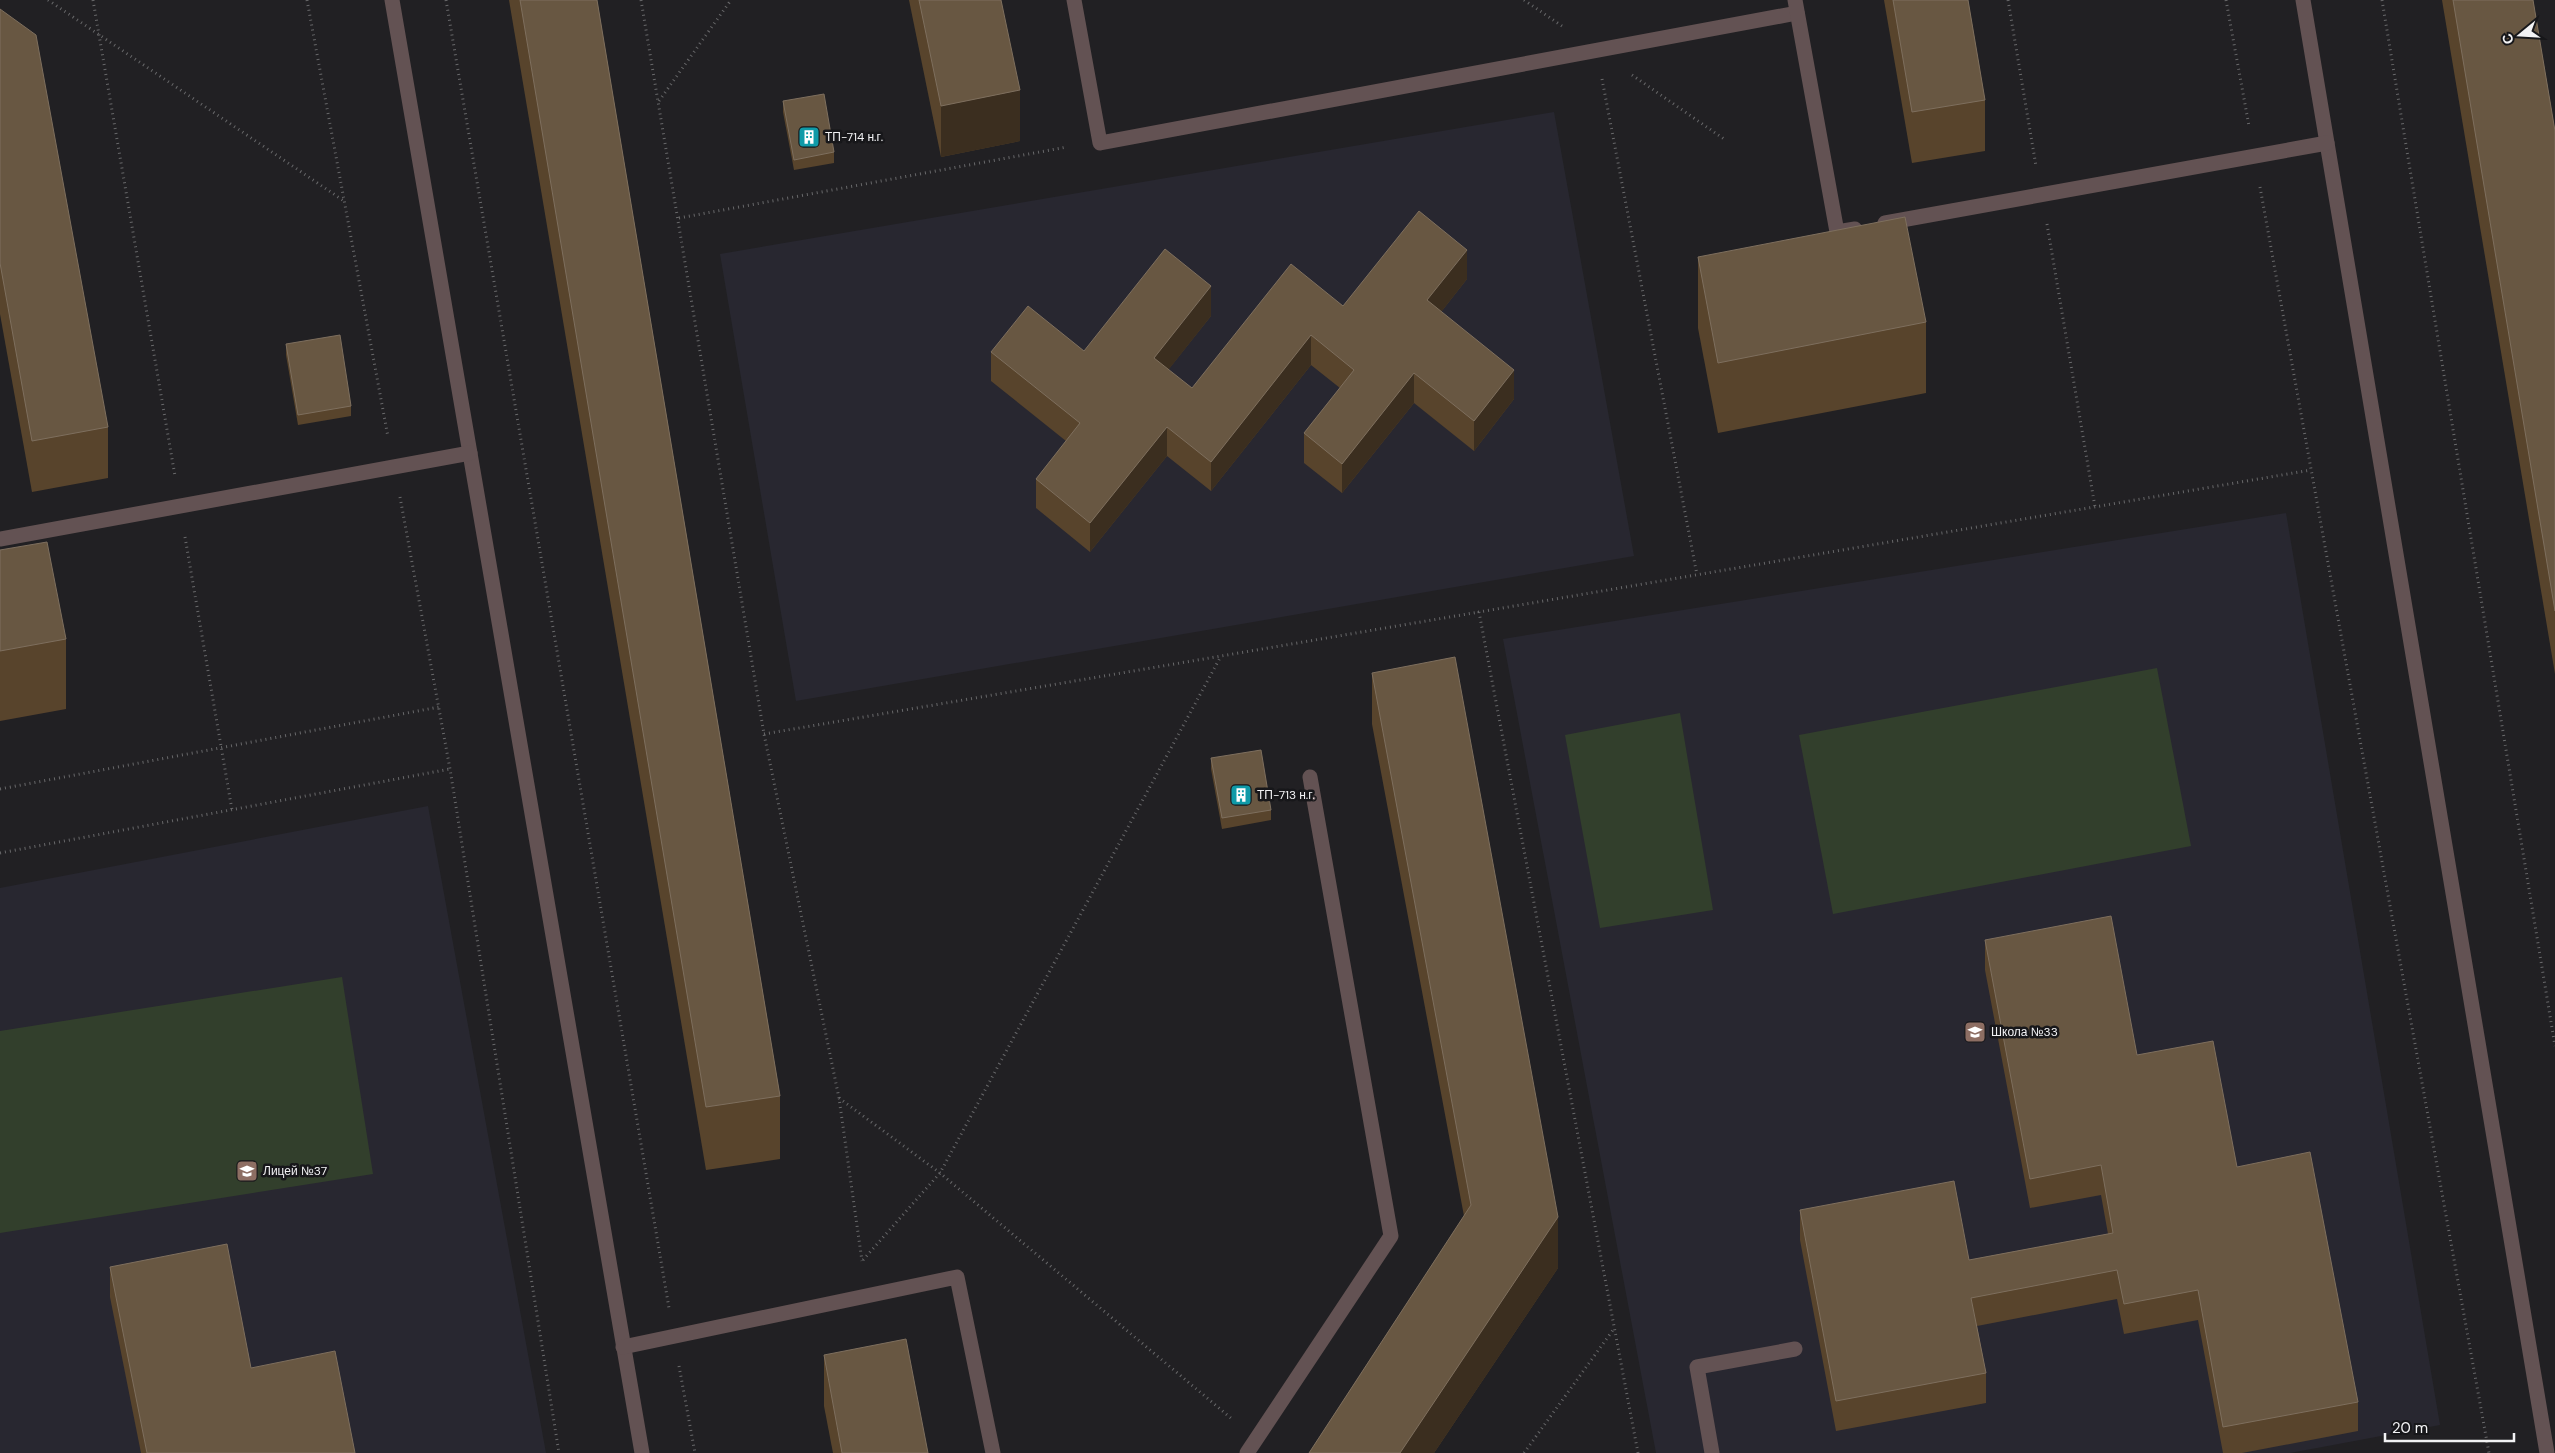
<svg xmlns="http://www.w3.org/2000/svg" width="2555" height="1453" font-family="'DM Sans',sans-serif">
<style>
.built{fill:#282730}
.green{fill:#323f2c}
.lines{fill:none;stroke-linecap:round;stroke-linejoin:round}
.path{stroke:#68686a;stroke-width:3;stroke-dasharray:1 4;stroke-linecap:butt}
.service{stroke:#635253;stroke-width:15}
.wall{fill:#58442c}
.shaded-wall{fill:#3b2e1f}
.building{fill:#685742;stroke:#7e6f5e}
.labels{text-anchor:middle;stroke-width:5;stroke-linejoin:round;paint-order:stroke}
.poi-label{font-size:12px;fill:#f2f2f4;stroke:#17171a;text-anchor:start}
</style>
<rect width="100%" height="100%" fill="#212023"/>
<g class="built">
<polygon points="1554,112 1634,556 796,701 720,254"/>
<polygon points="2286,513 2440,1425 2290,1453 1656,1453 1503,639"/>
<polygon points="428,806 546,1453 0,1453 0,888"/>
</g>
<g class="green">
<polygon points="2157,668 2191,846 1833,914 1799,735"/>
<polygon points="1680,713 1713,910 1600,928 1565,735"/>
<polygon points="342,977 373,1174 0,1233 0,1031"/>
</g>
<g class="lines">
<g class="path">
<polyline points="48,0 344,201"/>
<polyline points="93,0 175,476"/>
<polyline points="307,0 388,437"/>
<polyline points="446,0 669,1308"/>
<polyline points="641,0 764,734 839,1098 862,1261"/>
<polyline points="1524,0 1562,26"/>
<polyline points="2008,0 2036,166"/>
<polyline points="2226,0 2249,126"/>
<polyline points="2382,0 2555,1046"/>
<polyline points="1632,75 1724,139"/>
<polyline points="1602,79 1697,575"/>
<polyline points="659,101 731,0"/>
<polyline points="2260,187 2489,1453"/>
<polyline points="679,218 1067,147"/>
<polyline points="2047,224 2095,507"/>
<polyline points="400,497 450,769 559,1453"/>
<polyline points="185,537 232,810"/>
<polyline points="764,734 1479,612"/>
<polyline points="0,789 439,707"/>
<polyline points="0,853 450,769"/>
<polyline points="839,1098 940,1173 1232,1419"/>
<polyline points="863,1260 940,1173 1221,656"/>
<polyline points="679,1366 695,1453"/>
<polyline points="1524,1453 1613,1330"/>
<polyline points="1638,1453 1479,612 2311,470"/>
</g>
<g class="service">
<polyline points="392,0 642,1453"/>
<polyline points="1074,0 1100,143 1797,13"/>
<polyline points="1795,0 1837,232 1855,229"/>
<polyline points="2303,0 2547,1453"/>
<polyline points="1885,223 2327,143"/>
<polyline points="0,539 470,453"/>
<polyline points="623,1347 957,1277 993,1453"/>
<polyline points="1247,1453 1391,1236 1310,777"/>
<polyline points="1712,1453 1697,1367 1795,1349"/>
</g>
</g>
<g class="wall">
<polygon points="509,0 597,0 780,1096 780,1159 706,1170"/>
<polygon points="909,0 1001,0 1020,141 941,157"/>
<polygon points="1884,0 1968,0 1985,100 1985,151 1912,163"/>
<polygon points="2442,0 2533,0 2555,131 2555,674"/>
<polygon points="0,9 108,427 108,478 32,492 0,314"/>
<polygon points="783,101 834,152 834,163 794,170 783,112"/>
<polygon points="1698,257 1926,322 1926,393 1718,433 1698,328"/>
<polygon points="1467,279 1441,312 1514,399 1474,451 1414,403 1342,493 1304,463 1304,433 1340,388 1311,365 1211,491 1167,456 1090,552 1036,508 1036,479 1066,441 991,381 991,352 1084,351 1211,316 1168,370 1192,388 1343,306"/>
<polygon points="286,344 351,406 351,416 298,425 286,355"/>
<polygon points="0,550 66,639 66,709 0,721"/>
<polygon points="1372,673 1558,1268 1434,1453 1309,1453 1464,1216 1372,724"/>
<polygon points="1211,758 1271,810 1271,820 1222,829 1211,769"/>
<polygon points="1985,940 2137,1055 2237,1167 2358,1402 2358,1431 2242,1453 2223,1453 2198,1320 2124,1334 2117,1299 1977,1326 1986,1373 1986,1403 1836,1431 1800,1240 1800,1210 1969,1260 2108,1234 2101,1195 2030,1208 1985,970"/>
<polygon points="110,1267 251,1368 355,1453 141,1453 110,1297"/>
<polygon points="824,1355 928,1453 833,1453 824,1406"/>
</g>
<g class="shaded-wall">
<polygon points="1020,90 1020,141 941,157 941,106"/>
<polygon points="1467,250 1467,279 1427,330 1427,300"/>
<polygon points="1211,286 1211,316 1154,388 1154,358"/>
<polygon points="1311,335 1311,365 1211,491 1211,462"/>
<polygon points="1514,370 1514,399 1474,451 1474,421"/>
<polygon points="1414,373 1414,403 1342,493 1342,464"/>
<polygon points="1167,427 1167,456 1090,552 1090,523"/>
<polygon points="1558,1217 1558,1268 1434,1453 1400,1453"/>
</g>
<g class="building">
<polygon points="520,0 597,0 780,1096 706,1107"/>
<polygon points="919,0 1001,0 1020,90 941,106"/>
<polygon points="1893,0 1968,0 1985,100 1912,112"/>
<polygon points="2453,0 2533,0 2555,131 2555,611"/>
<polygon points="0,9 36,35 108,427 32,441 0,263"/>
<polygon points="824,94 834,152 794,160 783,101"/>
<polygon points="1419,211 1467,250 1427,300 1514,370 1474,421 1414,373 1342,464 1304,433 1354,370 1311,335 1211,462 1167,427 1090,523 1036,479 1080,423 991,352 1028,306 1084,351 1165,249 1211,286 1154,358 1192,388 1291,264 1343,306"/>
<polygon points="1905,217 1926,322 1718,363 1698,257"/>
<polygon points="340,335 351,406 298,415 286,344"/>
<polygon points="47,542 66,639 0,651 0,550"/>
<polygon points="1455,657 1558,1217 1400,1453 1309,1453 1471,1205 1372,673"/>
<polygon points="1261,750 1271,810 1222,818 1211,758"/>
<polygon points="2111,916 2137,1055 2213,1041 2237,1167 2310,1152 2358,1402 2223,1427 2198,1290 2124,1304 2117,1270 1971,1298 1986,1373 1836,1401 1800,1210 1954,1181 1969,1260 2113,1233 2101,1165 2030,1179 1985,940"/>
<polygon points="227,1244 251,1368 335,1351 355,1453 147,1453 110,1267"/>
<polygon points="906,1339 928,1453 842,1453 824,1355"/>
</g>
<defs>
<g id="building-square" transform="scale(1.125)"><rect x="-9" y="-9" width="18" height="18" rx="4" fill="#0f9aa8" stroke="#17171a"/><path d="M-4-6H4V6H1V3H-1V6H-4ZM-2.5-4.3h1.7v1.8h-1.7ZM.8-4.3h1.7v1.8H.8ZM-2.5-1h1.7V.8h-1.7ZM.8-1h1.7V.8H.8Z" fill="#fff"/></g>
<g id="school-square" transform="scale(1.125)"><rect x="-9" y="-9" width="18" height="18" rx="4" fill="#8d6e63" stroke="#17171a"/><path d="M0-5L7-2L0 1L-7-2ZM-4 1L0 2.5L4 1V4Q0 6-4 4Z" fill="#fff"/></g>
</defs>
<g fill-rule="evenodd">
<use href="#building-square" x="809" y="137"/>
<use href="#building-square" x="1241" y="795"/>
<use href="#school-square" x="1975" y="1032"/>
<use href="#school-square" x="247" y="1171"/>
</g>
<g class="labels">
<g class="poi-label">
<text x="825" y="141">ТП-714 н.г.</text>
<text x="1257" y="799">ТП-713 н.г.</text>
<text x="1991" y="1036">Школа №33</text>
<text x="263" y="1175">Лицей №37</text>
</g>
</g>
<g transform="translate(2520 35) rotate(252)" stroke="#17171a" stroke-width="4" paint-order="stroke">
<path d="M0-4L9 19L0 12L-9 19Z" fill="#f2f2f4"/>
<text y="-8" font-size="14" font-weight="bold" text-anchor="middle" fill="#f2f2f4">С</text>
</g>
<path d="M2385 1433v8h129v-8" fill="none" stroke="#f2f2f4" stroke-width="2.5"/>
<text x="2392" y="1433" font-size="15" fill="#f2f2f4" stroke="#17171a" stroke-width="4" paint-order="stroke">20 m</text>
</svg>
